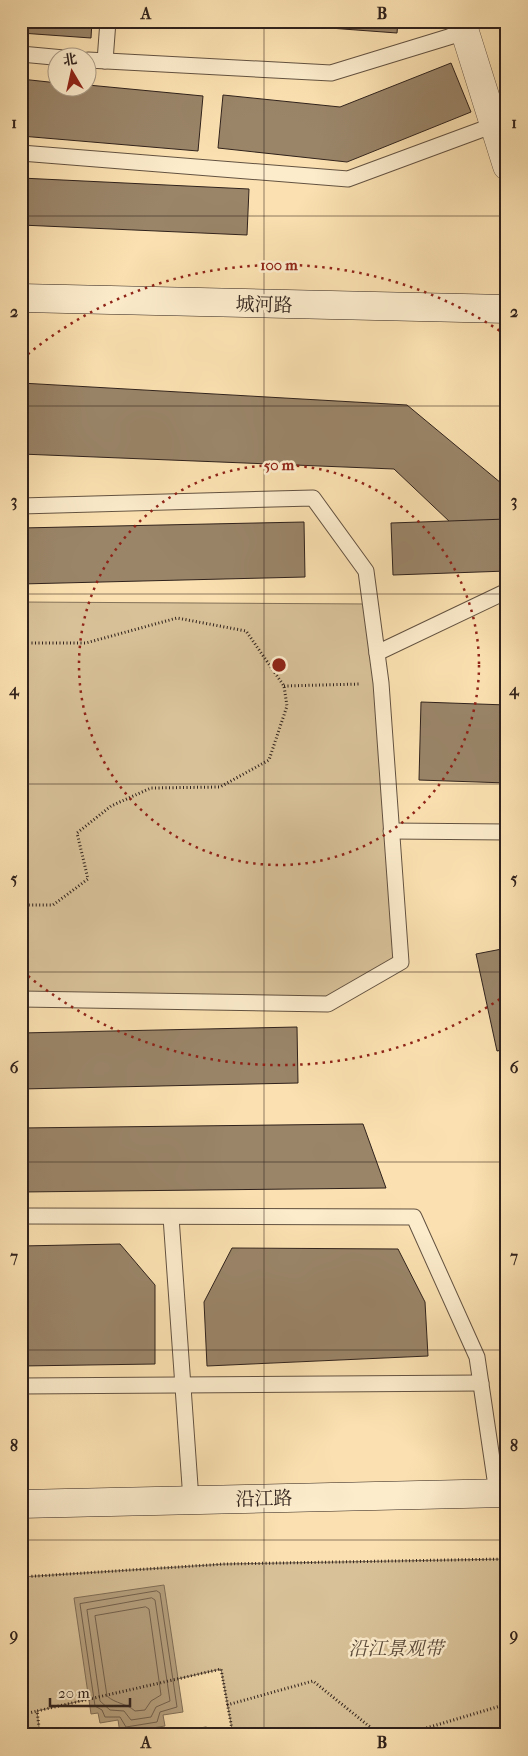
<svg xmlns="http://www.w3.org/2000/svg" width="528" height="1756" font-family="'IM FELL French Canon','Noto Serif SC',serif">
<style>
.green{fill:#d8c198;stroke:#84725a}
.water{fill:#b6a07e;stroke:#806e57}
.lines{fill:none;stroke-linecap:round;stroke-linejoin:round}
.shore{stroke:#73614d;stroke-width:1}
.building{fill:#9a8569;stroke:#30221c}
.service-casing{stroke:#635241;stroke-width:17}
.tertiary-casing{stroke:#635241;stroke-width:29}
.secondary-casing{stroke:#30221c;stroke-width:29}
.path{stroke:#30221c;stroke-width:3;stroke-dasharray:1 2.5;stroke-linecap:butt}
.service{stroke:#fceccc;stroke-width:15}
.tertiary{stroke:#fceccc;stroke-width:28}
.secondary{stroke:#fceccc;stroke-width:28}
.grid{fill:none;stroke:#30221c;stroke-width:1;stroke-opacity:0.55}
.ring{fill:none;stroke:#8f2418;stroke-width:2.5;stroke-dasharray:2.5 5}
.labels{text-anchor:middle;stroke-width:5;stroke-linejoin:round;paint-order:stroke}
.street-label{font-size:19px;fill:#30221c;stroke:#fceccc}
.park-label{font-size:19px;font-style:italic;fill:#5a4a3b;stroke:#fceccc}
.centre{fill:#8f2418;stroke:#fceccc;stroke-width:2.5}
.ring-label{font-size:15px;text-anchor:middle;font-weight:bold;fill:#8f2418;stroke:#fceccc;stroke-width:5;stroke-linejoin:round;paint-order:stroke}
.neatline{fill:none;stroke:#30221c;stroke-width:2}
.grid-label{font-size:16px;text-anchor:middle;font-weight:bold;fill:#30221c}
</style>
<rect width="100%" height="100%" fill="#fbe1b1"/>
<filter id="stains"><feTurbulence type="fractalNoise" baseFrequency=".004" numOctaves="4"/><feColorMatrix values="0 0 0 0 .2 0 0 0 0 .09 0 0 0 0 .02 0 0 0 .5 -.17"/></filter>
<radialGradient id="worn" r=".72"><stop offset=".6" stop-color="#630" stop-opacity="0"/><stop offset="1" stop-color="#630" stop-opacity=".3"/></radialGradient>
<g class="green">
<polygon points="21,602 370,604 401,962 328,1004 21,999"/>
<polygon points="507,1559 507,1735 243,1735 232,1729 221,1669 37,1711 40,1735 21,1735 21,1577 225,1564"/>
</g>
<g class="water">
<polygon points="164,1585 183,1712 163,1715 165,1726 120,1733 118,1720 100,1723 98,1713 91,1714 74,1598"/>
<polygon points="206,1727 224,1735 157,1735"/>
</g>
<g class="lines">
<g class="shore">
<polygon points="157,1591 160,1593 177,1707 160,1712 157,1722 126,1727 120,1717 105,1717 102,1710 95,1706 80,1604"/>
<polygon points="152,1598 155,1600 170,1701 156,1707 151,1717 131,1720 124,1711 110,1710 100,1701 87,1610"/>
<path d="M146,1607l3,2 12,86 -10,6 -6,9 -10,1c-9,-8 -19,-7 -28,-15l-12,-80z"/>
</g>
</g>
<g class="building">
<polygon points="21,21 92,21 91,38 21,33"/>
<polygon points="235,21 398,21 397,33"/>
<polygon points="451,63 471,112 347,162 218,148 223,95 340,107"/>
<polygon points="21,79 58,83 58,88 88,88 88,85 203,96 198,151 21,136"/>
<polygon points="21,178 249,189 247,235 21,225"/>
<polygon points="21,383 407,405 507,488 507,576 394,469 21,454"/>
<polygon points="507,519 507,571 393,575 391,523"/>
<polygon points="304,522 305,577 21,584 21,528"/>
<polygon points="421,702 507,705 507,783 419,780"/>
<polygon points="507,948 507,1049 497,1051 476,954"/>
<polygon points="297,1027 298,1083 21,1089 21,1033"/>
<polygon points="363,1124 386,1188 21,1192 21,1128"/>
<polygon points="120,1244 155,1285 155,1364 21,1366 21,1246"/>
<polygon points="232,1248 398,1249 425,1302 428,1356 207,1366 204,1302"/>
</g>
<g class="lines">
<g class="service-casing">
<g id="service">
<polyline points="21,54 64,58"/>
<polyline points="88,60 331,73 465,32"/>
<polyline points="105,61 108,21"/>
<polyline points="21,153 348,179 494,125"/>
<polyline points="21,506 313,498 366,571 381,683 401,962 328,1004 21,999"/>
<polyline points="377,653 507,591"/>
<polyline points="391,831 507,832"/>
<polyline points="21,1216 414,1217 477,1357 497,1493"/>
<polyline points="171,1217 191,1500"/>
<polyline points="21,1386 481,1383"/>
</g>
</g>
<g class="tertiary-casing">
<polyline id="tertiary" points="459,21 465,32 507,166"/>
</g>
<g class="secondary-casing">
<g id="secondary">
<polyline points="21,298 507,309"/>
<polyline points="21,1504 507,1493"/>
</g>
</g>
<g class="path">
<polyline points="21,643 86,643 177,618 246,631 284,686 287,706 269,760 220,787 151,788 111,806 77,833 88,879 53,905 21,905"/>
<polyline points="284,686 360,684"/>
<polyline points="21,1577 225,1564 507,1559"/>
<polyline points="227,1705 313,1681 380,1735"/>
<polyline points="21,1715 37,1711"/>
<polyline points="40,1735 37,1711 221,1669 232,1729 243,1735"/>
<polyline points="403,1735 507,1704"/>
</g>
<use href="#service" class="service"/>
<use href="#tertiary" class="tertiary"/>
<use href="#secondary" class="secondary"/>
</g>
<path class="grid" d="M264,21v1714M21,216h486M21,406h486M21,594h486M21,784h486M21,972h486M21,1162h486M21,1350h486M21,1540h486"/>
<g class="ring">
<circle cx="279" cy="665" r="200"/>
<path d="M506 995A400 400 0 0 1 22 971M22 359A400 400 0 0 1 506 335"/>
</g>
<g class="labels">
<g class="street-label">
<text transform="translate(264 304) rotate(1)" y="7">城河路</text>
<text transform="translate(264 1498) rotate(-1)" y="7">沿江路</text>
</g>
<g class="park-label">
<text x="396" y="1655">沿江景观带</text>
</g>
</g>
<circle cx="279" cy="665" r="8" class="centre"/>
<g class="ring-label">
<text x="279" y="270">100 m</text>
<text x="279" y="470">50 m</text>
</g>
<rect width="528" height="1756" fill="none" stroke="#fbe1b1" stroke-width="55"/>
<g transform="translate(72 72) rotate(351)"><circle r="24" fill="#fceccc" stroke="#aa9b86"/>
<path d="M0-4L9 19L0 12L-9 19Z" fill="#8f2418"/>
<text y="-8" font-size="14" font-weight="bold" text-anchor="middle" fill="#30221c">北</text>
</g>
<path d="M50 1698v8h80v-8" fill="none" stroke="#30221c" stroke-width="2.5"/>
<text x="58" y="1698" font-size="15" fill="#30221c" stroke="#fceccc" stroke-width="4" paint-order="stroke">20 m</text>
<rect x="28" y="28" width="472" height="1700" class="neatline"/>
<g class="grid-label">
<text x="146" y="19">A</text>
<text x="382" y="19">B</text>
<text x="14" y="128">1</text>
<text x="514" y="128">1</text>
<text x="14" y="317">2</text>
<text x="514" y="317">2</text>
<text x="14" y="506">3</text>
<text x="514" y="506">3</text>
<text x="14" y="695">4</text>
<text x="514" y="695">4</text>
<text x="14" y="884">5</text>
<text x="514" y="884">5</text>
<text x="14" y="1073">6</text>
<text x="514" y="1073">6</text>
<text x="14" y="1262">7</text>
<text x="514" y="1262">7</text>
<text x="14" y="1451">8</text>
<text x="514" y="1451">8</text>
<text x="14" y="1640">9</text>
<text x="514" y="1640">9</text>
<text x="146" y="1748">A</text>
<text x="382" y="1748">B</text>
</g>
<rect width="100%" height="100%" filter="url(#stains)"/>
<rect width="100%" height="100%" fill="url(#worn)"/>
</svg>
